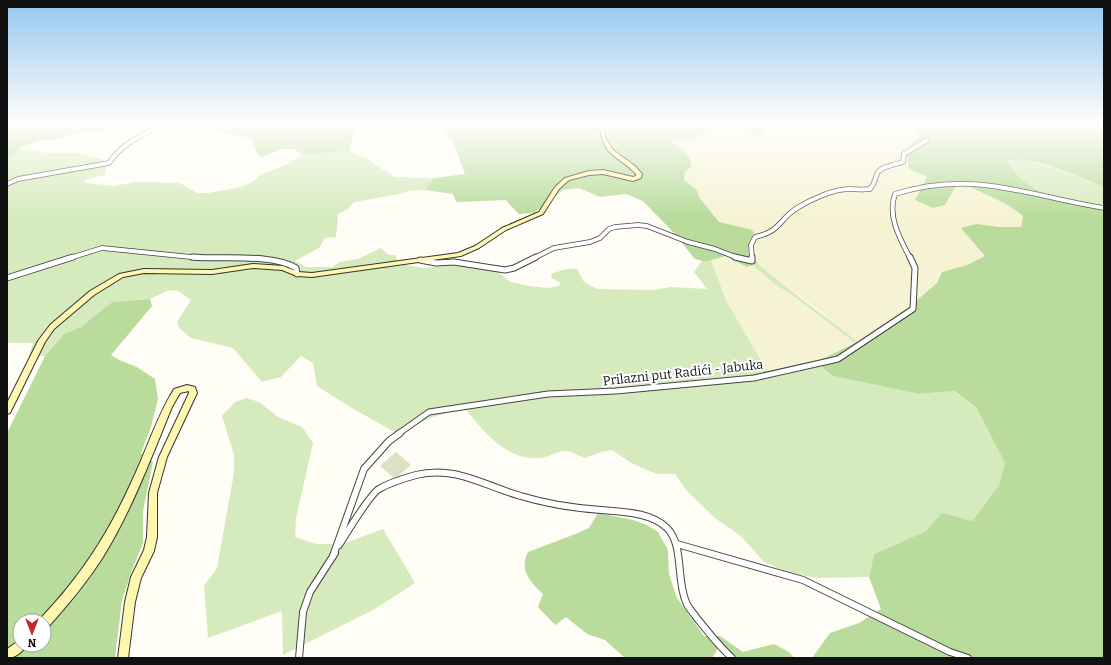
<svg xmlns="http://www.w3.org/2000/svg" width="1111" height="665" font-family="Bitter,serif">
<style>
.farmland{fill:#f6f3d4}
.green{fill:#d5ebbd}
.forest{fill:#b9dc9c;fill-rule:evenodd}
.cemetery{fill:#d9e3c4}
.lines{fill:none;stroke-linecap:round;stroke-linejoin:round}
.minor-far2-casing{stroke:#444;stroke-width:5.5}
.minor-far1-casing{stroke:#444;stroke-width:7}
.minor-casing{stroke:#444;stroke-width:8}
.secondary-casing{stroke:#333;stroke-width:2}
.minor-far2{stroke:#fff;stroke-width:4}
.minor-far1{stroke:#fff;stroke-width:5}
.minor{stroke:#fff;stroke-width:6}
.secondary{fill:#fff6b0;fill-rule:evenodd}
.labels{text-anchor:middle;stroke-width:4;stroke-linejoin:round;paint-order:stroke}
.street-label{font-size:13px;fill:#111;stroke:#fff}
</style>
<rect width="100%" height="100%" fill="#fffdf5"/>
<g class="farmland">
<polygon points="705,124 730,124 733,126 768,132 764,128 769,124 916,124 927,177 915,200 933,208 944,205 956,186 968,186 1008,205 1023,216 1021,227 962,228 985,256 967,265 942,272 937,283 908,308 857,341 807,301 778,282 748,253 749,229 719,222 699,197 697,190 684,180 685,172 670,141 677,138 681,140 712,127"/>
<polygon points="725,256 747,267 753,265 774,284 792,295 855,343 816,362 767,372 726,300 711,260"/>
</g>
<g class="green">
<path d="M18,150l19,1 10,2h29l28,7 2,9 -1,6 -22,5 3,3 28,3 21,-4 45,1 17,10h11l33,-6 13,-6 6,-6 28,-11 1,-2 13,-7 47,-4 19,8 6,5 21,13 39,1 -9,12 -17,1 -8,3 -46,8 -6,7 -10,5 -2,23 -11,1 -6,10 -24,13 11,6h26l8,-5 18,-3 23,-11 8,7h6l4,9 25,4 34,-4 40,8 13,10 18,4 19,2 11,-2 1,-3 -8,-5 -1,-4c9,-3 17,-7 26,-5l7,13 13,7 56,1 17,-3 37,2 -13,-17 8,-11 4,1 5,-2 15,40 41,71 49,-9 17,14 86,18 34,-3 23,16 29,56 -6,22 -27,36 -30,-7 -16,17 -52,23 -5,23 -51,1 -31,-5 -24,-12 -22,-25 -25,-17 -29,-28 -12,-17h-18l-24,-10 -21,-14 -11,2 -16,6c-5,-2 -11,-5 -17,-7 -8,-2 -19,6 -27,7 -34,4 -59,-28 -77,-51l-36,12 -30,15 -48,-27 -33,-21 -4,-23 -12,-7 -20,21 -19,5 -29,-34 -42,-10 -11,-9 -3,-7 14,-22 -13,-9 -9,-1 -19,9 -38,3 -31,25 -17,7 -19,22h-16l4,-13h-26v-182z"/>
<path d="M1014,158c31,5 61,17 90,29v19c-34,-4 -80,-11 -97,-45z"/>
<path d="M758,263c30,28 67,52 99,78l-2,2 -63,-48 -18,-11 -21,-19z"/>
<polygon points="247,398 259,402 278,417 302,427 313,443 296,518 295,537 316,544 343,544 383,529 415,583 375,609 283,655 282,611 208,638 204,586 217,568 234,473 234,455 222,416 235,402"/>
</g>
<g class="forest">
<polygon points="7,124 113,124 101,132 84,132 70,135 52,140 41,140 21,147 7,161"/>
<polygon points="198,124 357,124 349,151 302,155 294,149 282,149 261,157 256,151 251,138 227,134 210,127"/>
<path d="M465,124h240l7,2c-10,9 -21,21 -35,12l-7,3c10,7 19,12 22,25l-7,6 -1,8 13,10 2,7 20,25 30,7 5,3 -6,12v9l10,10 -11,4 -22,-11 -19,6 -11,-3 -22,-27 -30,-31 -17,-7 -26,3 -21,-9 -16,2 -29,23 -15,1 -9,-9 -4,-5 -50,2 -3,-8 -28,-4 9,-12 31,-4 -10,-28 -13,-19h20z"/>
<polygon points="730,124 769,124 764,128 768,133 758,136"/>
<path d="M916,124h188v63c-21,-9 -76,-34 -96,-26 15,34 63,41 96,45v452h-292l18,-25 29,-10 22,-14 -12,-32 5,-23 52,-23 16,-18 30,8 27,-36 6,-22 -29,-56 -22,-16 -35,3 -86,-18 -17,-14 39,-19 53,-35 29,-25 5,-11 25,-7 18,-9 -24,-28 15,-4 24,3h21l2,-11 -15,-11 -40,-19h-12l-11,19 -12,3 -18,-8 12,-23 -18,-8 -2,-12 1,-10 10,-10z"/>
<path d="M150,299l2,7 -41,49 8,5 18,7 18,12 3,20 -7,28 -10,26 12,9 -10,49v32l-11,27 -10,30 -7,58h-108v-225l38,-77 19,-22 17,-7 31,-25zM20,621h24v24h-24z"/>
<path d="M598,513l35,7 14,5 11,7 10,18 1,24 8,24 27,38h16l23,16 31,-8 15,8 5,6h-57l-17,-13 -8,13h-87l-20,-18 -18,-6 -21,-17 -11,8 -17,-18 5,-13c-13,-12 -24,-24 -15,-42l50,-19 11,-5z"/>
</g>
<polygon class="cemetery" points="396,452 411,465 395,479 380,466"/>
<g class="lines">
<g class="minor-far2-casing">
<g id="minor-far2">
<path d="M7,184l11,-5 91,-16c13,-20 35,-29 56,-39"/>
<polyline points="70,258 102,248 201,258"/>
<polyline points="534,258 554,248 590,242 600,238 609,229 615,227 638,225 647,226 688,242 715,249 738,258"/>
<path d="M752,258l-1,-13 4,-8c27,-6 23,-17 42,-29 13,-8 36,-19 52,-19 7,0 14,1 21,0 5,-5 4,-8 7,-15 2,-7 19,-10 26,-12l1,-8 23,-14"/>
<path d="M910,258c-10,-19 -23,-42 -15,-64 79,-25 133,2 209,14"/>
</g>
</g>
<g class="minor-far1-casing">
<g id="minor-far1">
<path d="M192,257c30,3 79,-4 104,11l1,6"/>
<polyline points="735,257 752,261 752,257"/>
<polyline points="420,260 436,263 454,262 505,270 514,268 536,257"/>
<polyline points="7,278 73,257"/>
<polyline points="398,434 429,412 548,394 616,391 754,378 838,359 913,309 915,268 910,257"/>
</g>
</g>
<g class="minor-casing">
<g id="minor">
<polyline points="677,544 803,580 950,652 968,658"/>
<path d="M339,545c7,-11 31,-51 40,-56 10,-6 26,-11 37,-14 40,-10 68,11 105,21 26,8 53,12 80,14 21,2 50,2 66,18 17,17 9,51 19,74 2,6 7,10 10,15 12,15 22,28 36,41"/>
<polyline points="333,556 364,469 389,441 400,433"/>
<polyline points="299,658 303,612 310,592 335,553"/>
</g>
</g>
<g class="secondary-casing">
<g id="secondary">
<path d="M604,124h4l-4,5 2,10 7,11 22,16 7,8 -1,4 -8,3 -30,-7 -14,1 -20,5 -10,9 -16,25 -37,16 -27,18 -18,8 -149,21 -15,-1 -15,-6 -29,-2 -41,6 -68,-1 -21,4 -29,18 -40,34 -9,13 -35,71 -3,1v-11l31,-62 12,-16 40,-34 29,-17 25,-5 68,1 41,-6 30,2 15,6 14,1 146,-20 17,-7 27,-18 37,-16 16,-25 10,-9 24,-7 14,-1 30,7 3,-1v-2c-17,-19 -31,-15 -36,-45z"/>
<path d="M187,385l8,2 2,6 -30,64 -10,36v44l-3,14 -13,27 -6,24 -7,56h-10l7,-56 6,-25 13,-27 3,-13 2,-44 10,-36 30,-64v-2l-9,2 -8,14c-21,51 -40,103 -69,150 -16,25 -35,48 -55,70l-4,1v-7h-4v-2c40,-42 67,-83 91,-136 15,-31 25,-65 43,-94z"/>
<path d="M20,640v5h6c-3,7 -11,13 -19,13v-9z"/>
</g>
</g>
<use href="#minor-far2" class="minor-far2"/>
<use href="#minor-far1" class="minor-far1"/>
<use href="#minor" class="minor"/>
<use href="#secondary" class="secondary"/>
</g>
<linearGradient id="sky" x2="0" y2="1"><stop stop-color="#95c6ee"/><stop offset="0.57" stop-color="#fffefa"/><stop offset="1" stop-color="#fffefa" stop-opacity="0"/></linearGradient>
<rect width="1111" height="217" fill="url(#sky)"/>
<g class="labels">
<g class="street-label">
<text transform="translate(683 372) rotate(-6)" y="5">Prilazni put Radići - Jabuka</text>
</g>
</g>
<rect width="1111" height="665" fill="none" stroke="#111111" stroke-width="16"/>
<g transform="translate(32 633) rotate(180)"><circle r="19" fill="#ffffff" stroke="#a0a0a0"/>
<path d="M0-3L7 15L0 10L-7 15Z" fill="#c4262e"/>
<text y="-6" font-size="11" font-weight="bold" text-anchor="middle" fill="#111111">N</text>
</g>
</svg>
